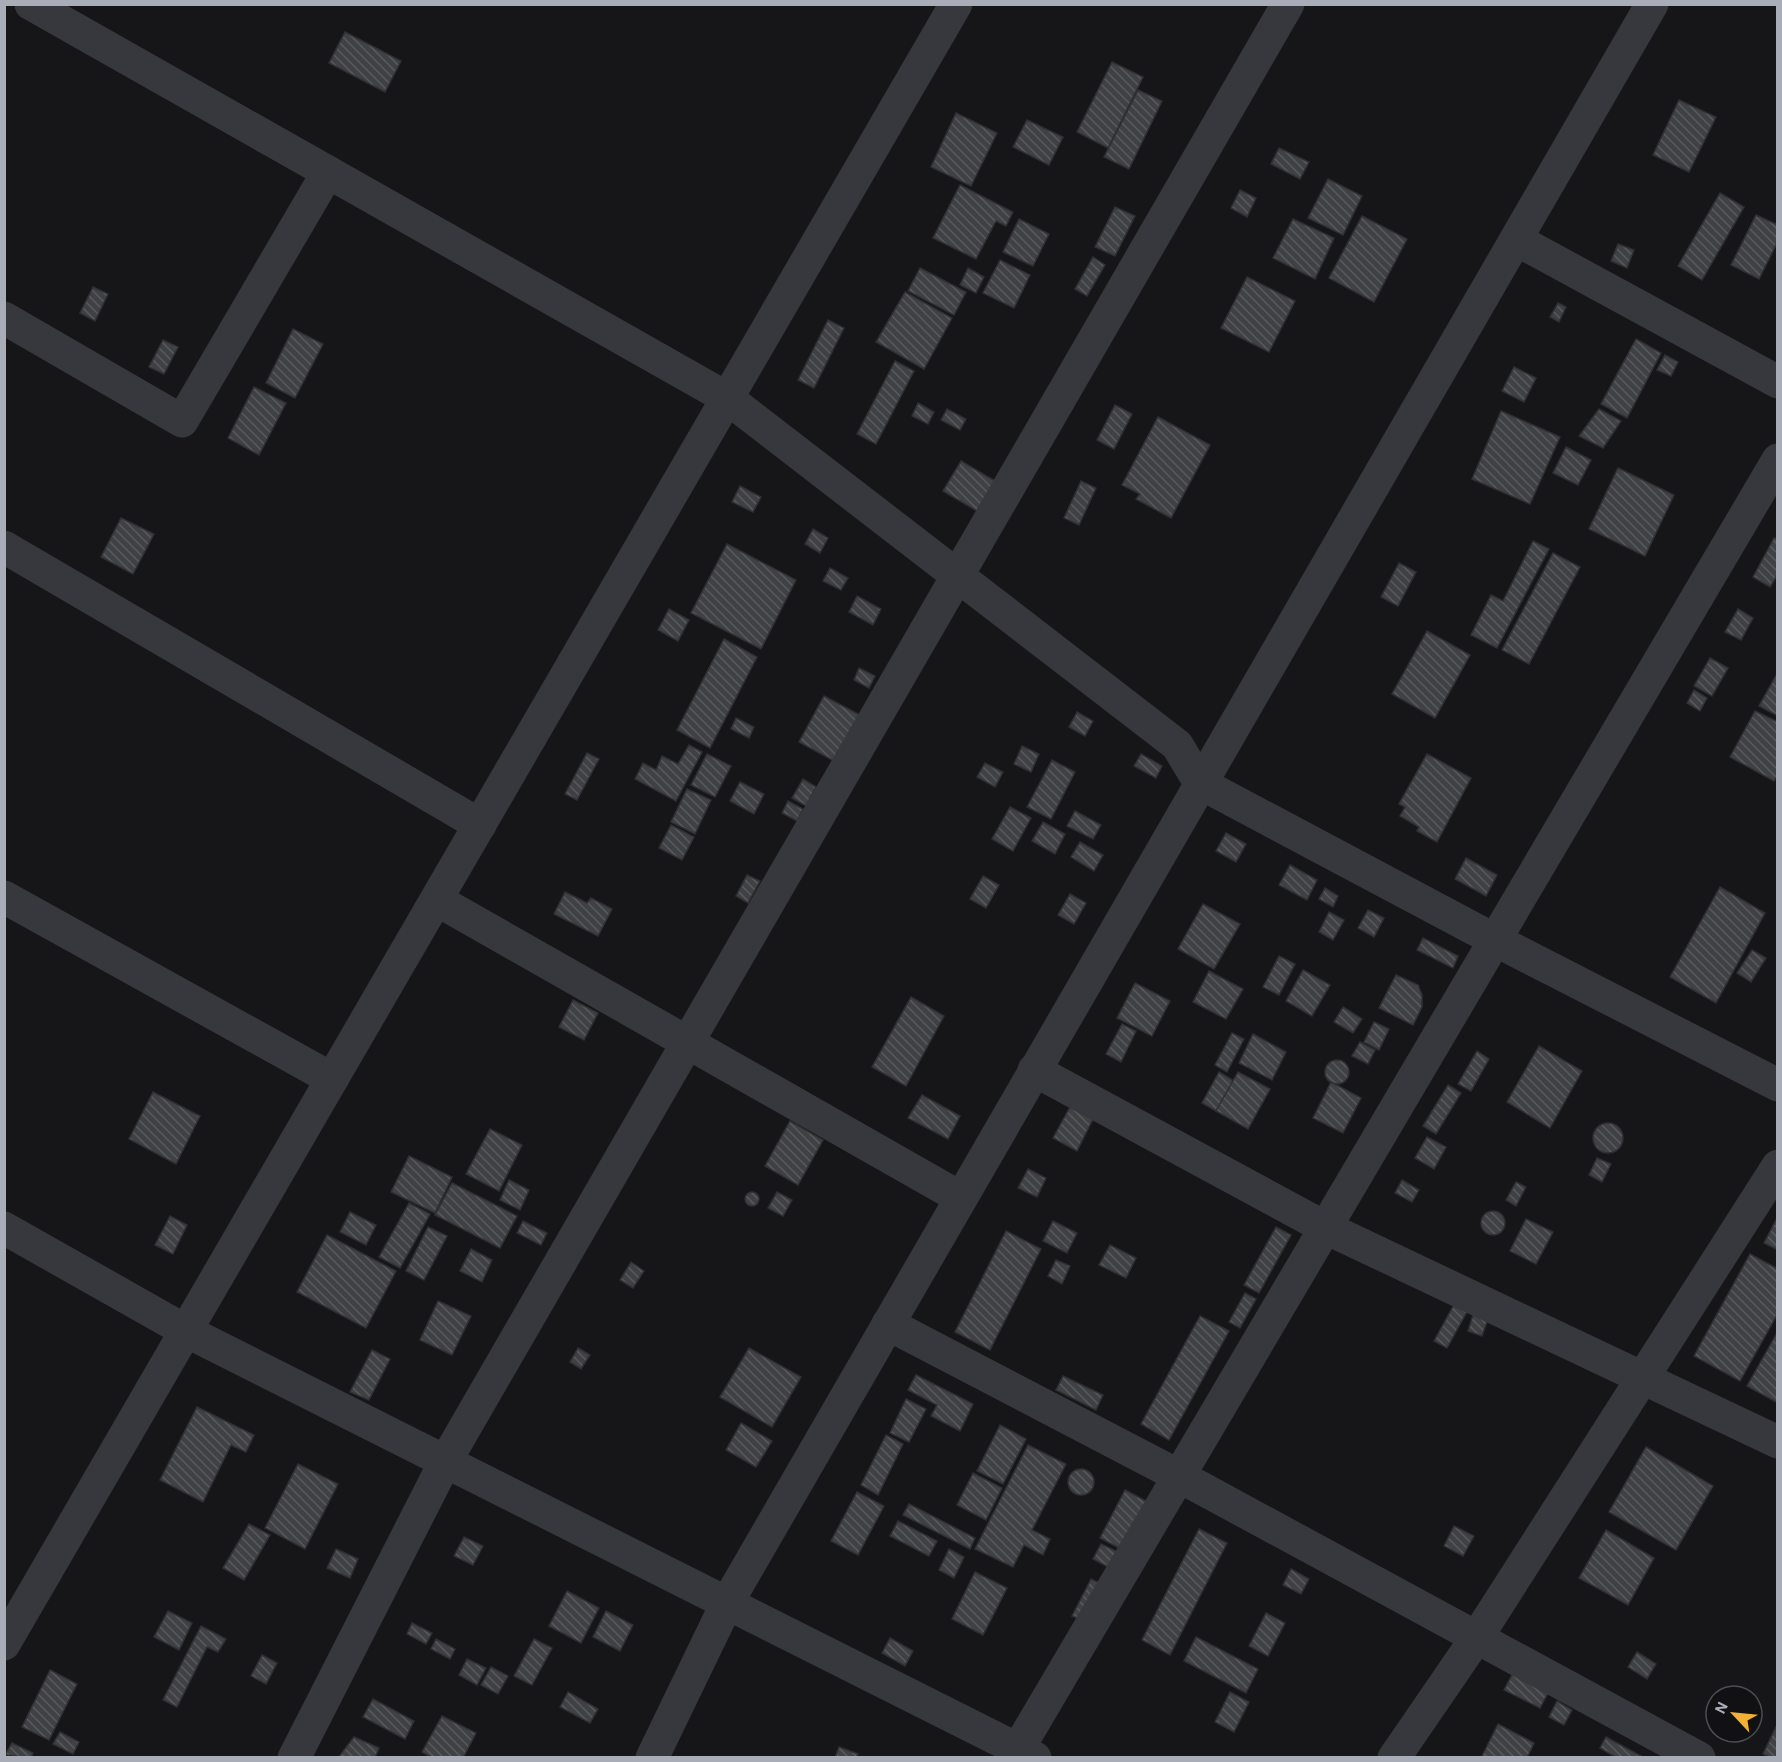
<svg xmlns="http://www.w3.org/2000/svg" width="1782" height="1762" font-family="'Alegreya Sans',sans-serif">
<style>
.building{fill:url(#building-back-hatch);stroke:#303034;stroke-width:1.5}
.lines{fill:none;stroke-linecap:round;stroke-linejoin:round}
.minor{stroke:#37383d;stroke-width:33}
</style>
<defs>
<pattern id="building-back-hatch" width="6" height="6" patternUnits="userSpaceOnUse" patternTransform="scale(1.5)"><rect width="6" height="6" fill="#404145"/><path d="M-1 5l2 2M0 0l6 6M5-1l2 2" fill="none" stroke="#595a5e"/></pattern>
</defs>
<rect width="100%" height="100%" fill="#161618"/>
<g class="building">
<polygon points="345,32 401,61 385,92 329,63"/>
<polygon points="1112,62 1143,77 1108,148 1077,132"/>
<polygon points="1138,90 1162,101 1129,169 1104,157"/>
<polygon points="1679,100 1716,117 1689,172 1653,155"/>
<polygon points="956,113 997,133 971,186 931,167"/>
<polygon points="1027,120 1063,137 1049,165 1013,147"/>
<polygon points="1279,148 1309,162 1300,179 1271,164"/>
<polygon points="1328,179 1362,196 1343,235 1308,218"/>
<polygon points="960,185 1013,212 1006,226 996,221 976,259 933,238"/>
<polygon points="1240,190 1256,198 1247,217 1231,208"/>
<polygon points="1720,193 1744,207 1702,280 1678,266"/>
<polygon points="1115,207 1135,216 1115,256 1095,247"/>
<polygon points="1756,215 1778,225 1778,241 1759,279 1731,265"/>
<polygon points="1362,216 1407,239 1374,302 1329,278"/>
<polygon points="1019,219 1049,234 1033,266 1003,252"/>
<polygon points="1293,219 1334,238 1315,279 1273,258"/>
<polygon points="1618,244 1634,250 1627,268 1611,261"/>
<polygon points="1093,257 1105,265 1087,296 1075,289"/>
<polygon points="1000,260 1030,275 1014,308 983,293"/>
<polygon points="920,268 966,292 954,315 908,291"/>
<polygon points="968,268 984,277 976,293 960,285"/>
<polygon points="1247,277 1295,301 1269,352 1221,328"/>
<polygon points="93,287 108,294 95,321 80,313"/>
<polygon points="905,292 952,318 924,369 876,342"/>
<polygon points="1558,303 1566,307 1559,322 1550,317"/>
<polygon points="828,320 844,328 814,388 798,380"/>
<polygon points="293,329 323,344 295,398 266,383"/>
<polygon points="1636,339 1661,353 1627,418 1601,404"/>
<polygon points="163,340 178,347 164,374 149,367"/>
<polygon points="1665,355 1678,362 1671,376 1657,370"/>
<polygon points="895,361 914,371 876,444 857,434"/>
<polygon points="1514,367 1536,378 1524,402 1502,391"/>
<polygon points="254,387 286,403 259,455 228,438"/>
<polygon points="918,403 934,412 928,424 912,416"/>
<polygon points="1115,405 1132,414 1114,449 1097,440"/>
<polygon points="947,409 966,419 960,430 941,420"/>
<polygon points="1599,409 1621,421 1603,448 1579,436"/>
<polygon points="1501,411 1560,437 1530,504 1472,479"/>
<polygon points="1158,417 1210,445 1171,518 1136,499 1140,494 1122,485"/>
<polygon points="1566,447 1591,460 1578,485 1553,473"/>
<polygon points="961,461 995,481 977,511 943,491"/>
<polygon points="1618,468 1674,495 1645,556 1589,529"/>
<polygon points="1081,481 1096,488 1079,525 1064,518"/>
<polygon points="740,486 761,497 753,512 732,502"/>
<polygon points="121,518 154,534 133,574 101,557"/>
<polygon points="813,529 828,538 820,553 805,544"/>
<polygon points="1774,538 1778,539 1778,574 1770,587 1753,577"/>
<polygon points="1533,541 1549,549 1497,648 1471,635 1491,595 1503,601"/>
<polygon points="727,544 796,580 761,649 691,613"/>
<polygon points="1553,553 1580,567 1529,664 1502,650"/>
<polygon points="1399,563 1416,572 1398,606 1381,597"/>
<polygon points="830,568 848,578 841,590 823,581"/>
<polygon points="857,596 881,609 873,625 849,612"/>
<polygon points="669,609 689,620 678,641 658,630"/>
<polygon points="1738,609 1753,618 1741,640 1725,632"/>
<polygon points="1427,631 1470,655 1435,718 1392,694"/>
<polygon points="724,639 757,657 710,748 677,730"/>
<polygon points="1710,658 1728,668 1712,696 1694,686"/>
<polygon points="859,668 875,676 869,688 854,680"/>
<polygon points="1778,672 1778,716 1759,706"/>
<polygon points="1694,690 1707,698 1700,711 1687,703"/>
<polygon points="824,696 860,715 834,761 799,742"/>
<polygon points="1755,711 1778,722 1778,775 1774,781 1730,757"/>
<polygon points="1077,712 1093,721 1085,736 1069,727"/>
<polygon points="736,718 754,727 749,738 731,729"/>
<polygon points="689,745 702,752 676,801 635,779 643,763 656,770 662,756 678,764"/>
<polygon points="1022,746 1039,754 1031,772 1014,764"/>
<polygon points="587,753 599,759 577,800 565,794"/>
<polygon points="707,754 731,766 715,797 691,785"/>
<polygon points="1141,754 1162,766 1156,778 1134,766"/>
<polygon points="1427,754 1471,778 1437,842 1417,831 1419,827 1400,816 1405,807 1399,804"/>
<polygon points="1052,760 1075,772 1051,819 1027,807"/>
<polygon points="985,763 1003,772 995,787 977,777"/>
<polygon points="803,779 816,787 806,806 792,798"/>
<polygon points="740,782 764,794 754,814 730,801"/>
<polygon points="687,789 711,800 695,834 671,822"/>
<polygon points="788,801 803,809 797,821 782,813"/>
<polygon points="1010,807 1031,818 1013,851 992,839"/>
<polygon points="1075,811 1101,825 1093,839 1067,826"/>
<polygon points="1043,822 1065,834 1055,854 1032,841"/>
<polygon points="671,825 694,837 682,860 659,848"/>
<polygon points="1226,833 1246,844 1236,862 1216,851"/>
<polygon points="1080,842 1103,855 1094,871 1071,857"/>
<polygon points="1466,858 1497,875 1486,896 1455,879"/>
<polygon points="1290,865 1317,880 1307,900 1279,885"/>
<polygon points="747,875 760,881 748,903 736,896"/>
<polygon points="983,876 999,885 986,908 970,899"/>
<polygon points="1720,887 1765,913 1716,1003 1670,977"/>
<polygon points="1325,888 1338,896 1333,907 1319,899"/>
<polygon points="565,892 587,903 591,898 612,909 598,936 554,914"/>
<polygon points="1070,894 1086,903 1074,924 1058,915"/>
<polygon points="1203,904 1240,924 1214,969 1178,949"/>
<polygon points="1368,910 1384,918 1374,937 1358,928"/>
<polygon points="1329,912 1344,920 1333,940 1319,932"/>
<polygon points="1423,938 1458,956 1453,968 1417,950"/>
<polygon points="1752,950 1766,958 1751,982 1737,973"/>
<polygon points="1279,956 1295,964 1279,995 1263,987"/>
<polygon points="1303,970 1330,985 1312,1016 1286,1001"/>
<polygon points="1209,971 1243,989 1226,1019 1193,1002"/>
<polygon points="1396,975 1418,985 1422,995 1422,1007 1413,1025 1379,1008"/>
<polygon points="1135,983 1170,1001 1152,1036 1117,1018"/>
<polygon points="911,997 944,1016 906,1086 872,1067"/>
<polygon points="573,1000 598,1013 584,1040 559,1027"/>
<polygon points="1343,1007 1362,1019 1353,1033 1334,1022"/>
<polygon points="1374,1022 1389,1029 1379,1050 1364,1042"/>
<polygon points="1122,1024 1136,1031 1121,1062 1106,1054"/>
<polygon points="1232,1033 1244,1039 1227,1072 1215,1065"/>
<polygon points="1253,1034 1286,1052 1272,1080 1239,1063"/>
<polygon points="1360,1042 1375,1050 1368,1064 1352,1056"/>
<polygon points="1539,1046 1582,1071 1550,1128 1507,1102"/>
<polygon points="1477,1051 1489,1059 1471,1091 1458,1084"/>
<circle cx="1337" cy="1072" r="12"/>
<polygon points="1219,1072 1234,1081 1216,1111 1202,1103"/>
<polygon points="1238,1072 1270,1089 1248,1129 1216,1111"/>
<polygon points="1331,1082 1361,1098 1343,1133 1313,1118"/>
<polygon points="1448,1085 1461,1093 1436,1134 1423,1126"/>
<polygon points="153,1092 200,1116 176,1164 129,1139"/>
<polygon points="922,1095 960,1116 948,1139 908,1118"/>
<polygon points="1070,1107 1093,1119 1077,1151 1053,1138"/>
<polygon points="790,1121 823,1140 798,1185 765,1166"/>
<circle cx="1608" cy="1138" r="15"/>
<polygon points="490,1129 522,1145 499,1191 466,1174"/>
<polygon points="1427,1137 1446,1147 1434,1169 1415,1158"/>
<polygon points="409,1156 452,1177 435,1213 391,1192"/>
<polygon points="1597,1158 1611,1164 1602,1182 1589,1175"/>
<polygon points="1028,1169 1046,1178 1037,1197 1018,1188"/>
<polygon points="509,1180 529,1190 520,1210 500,1200"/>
<polygon points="1402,1180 1419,1190 1412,1202 1395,1193"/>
<polygon points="1516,1182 1526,1187 1516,1206 1506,1200"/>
<polygon points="452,1183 517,1216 500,1248 435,1215"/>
<circle cx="752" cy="1199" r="7"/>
<polygon points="777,1192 792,1200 783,1216 768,1208"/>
<polygon points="409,1203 430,1214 400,1268 379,1257"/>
<circle cx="1493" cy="1223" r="12"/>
<polygon points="350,1212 376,1225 366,1245 340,1232"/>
<polygon points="170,1216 187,1225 173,1254 155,1245"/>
<polygon points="1526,1219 1553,1232 1536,1264 1510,1251"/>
<polygon points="1776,1220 1778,1221 1778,1250 1764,1243"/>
<polygon points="523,1221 547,1233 541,1245 517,1233"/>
<polygon points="1053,1221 1077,1233 1067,1253 1043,1241"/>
<polygon points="428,1227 447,1236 424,1280 406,1271"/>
<polygon points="1276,1227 1291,1235 1259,1293 1244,1285"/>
<polygon points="1006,1231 1041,1249 990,1350 955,1332"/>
<polygon points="327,1235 396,1271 366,1328 297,1292"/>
<polygon points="1110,1245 1136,1258 1126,1278 1099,1265"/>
<polygon points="471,1249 492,1260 482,1282 460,1271"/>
<polygon points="1750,1254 1778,1269 1778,1313 1740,1381 1694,1356"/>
<polygon points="1056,1260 1070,1266 1062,1284 1048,1276"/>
<polygon points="631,1262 644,1271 633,1288 620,1280"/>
<polygon points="1245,1293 1256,1299 1240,1328 1229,1322"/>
<polygon points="438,1301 471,1316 452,1355 420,1340"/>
<polygon points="1456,1301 1469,1308 1447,1348 1434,1341"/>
<polygon points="1473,1315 1488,1319 1482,1336 1468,1331"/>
<polygon points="1200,1316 1229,1331 1169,1440 1141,1424"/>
<polygon points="1778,1331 1778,1403 1747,1386"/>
<polygon points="578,1348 590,1355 581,1369 570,1362"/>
<polygon points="749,1348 801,1377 772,1427 720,1397"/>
<polygon points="372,1350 390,1359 369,1400 350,1392"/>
<polygon points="916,1375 973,1404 960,1431 931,1416 937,1405 908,1390"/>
<polygon points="1063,1376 1103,1395 1096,1410 1056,1390"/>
<polygon points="906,1399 926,1409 909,1442 890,1433"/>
<polygon points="197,1407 254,1435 246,1452 231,1445 203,1502 160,1480"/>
<polygon points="741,1423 772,1441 756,1467 726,1450"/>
<polygon points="1000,1425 1026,1439 1003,1484 977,1471"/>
<polygon points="886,1435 903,1444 878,1495 861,1485"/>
<polygon points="1028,1445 1066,1464 1032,1530 1050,1539 1043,1555 1024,1545 1013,1567 975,1549"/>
<polygon points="1646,1447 1713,1486 1676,1550 1609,1512"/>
<polygon points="298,1464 338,1484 305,1549 265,1528"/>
<circle cx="1081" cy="1482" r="13"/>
<polygon points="973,1473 1002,1488 986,1520 957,1505"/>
<polygon points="1125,1490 1146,1501 1121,1549 1100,1538"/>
<polygon points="857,1492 884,1506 858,1555 831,1541"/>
<polygon points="909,1504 975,1538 970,1549 903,1515"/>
<polygon points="898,1521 937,1541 929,1556 890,1536"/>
<polygon points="249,1524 270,1535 244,1580 223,1568"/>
<polygon points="1454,1526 1474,1536 1463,1556 1444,1546"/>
<polygon points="1199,1529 1227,1543 1170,1655 1142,1640"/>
<polygon points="1606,1530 1654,1558 1628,1605 1579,1578"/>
<polygon points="464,1537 483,1546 473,1565 454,1556"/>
<polygon points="1101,1544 1118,1552 1110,1568 1093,1559"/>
<polygon points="336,1549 358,1559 350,1578 327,1568"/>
<polygon points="949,1549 964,1557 954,1578 939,1570"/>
<polygon points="1291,1569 1309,1579 1301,1594 1283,1585"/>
<polygon points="975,1572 1007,1588 983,1635 952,1619"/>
<polygon points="1091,1579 1103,1585 1085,1621 1072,1616"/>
<polygon points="567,1591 599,1608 581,1643 549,1626"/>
<polygon points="168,1611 192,1623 179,1650 154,1637"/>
<polygon points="606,1611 633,1625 620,1651 593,1637"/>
<polygon points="1266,1613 1285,1623 1268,1656 1249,1646"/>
<polygon points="412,1623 432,1633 426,1644 407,1634"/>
<polygon points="201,1626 226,1639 218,1652 207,1647 177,1707 163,1700"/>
<polygon points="1196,1637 1258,1669 1246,1693 1184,1661"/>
<polygon points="890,1638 913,1651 905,1666 882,1653"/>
<polygon points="436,1639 455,1649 450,1659 431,1649"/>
<polygon points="534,1639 552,1648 532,1685 514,1676"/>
<polygon points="1637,1652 1656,1664 1647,1679 1628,1667"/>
<polygon points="262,1655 277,1663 266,1684 251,1676"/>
<polygon points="467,1659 486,1668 477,1685 459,1675"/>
<polygon points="491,1667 508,1676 498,1694 481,1685"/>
<polygon points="50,1670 77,1684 49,1740 22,1727"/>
<polygon points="1513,1673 1549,1691 1540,1708 1504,1690"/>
<polygon points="568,1692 598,1709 590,1723 560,1707"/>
<polygon points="1230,1692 1249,1702 1234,1732 1215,1722"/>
<polygon points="373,1699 414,1721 405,1739 363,1717"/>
<polygon points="1557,1701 1572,1710 1564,1725 1549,1717"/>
<polygon points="442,1716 476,1733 463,1758 433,1758 422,1752"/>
<polygon points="1498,1724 1534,1743 1527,1758 1481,1758"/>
<polygon points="1776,1727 1778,1758 1771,1758 1763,1754"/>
<polygon points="60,1732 79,1742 73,1754 53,1744"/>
<polygon points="354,1737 379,1748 375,1758 338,1758"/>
<polygon points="1606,1737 1641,1756 1640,1758 1617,1758 1600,1748"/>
<polygon points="12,1743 33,1753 31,1758 5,1755"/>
<polygon points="839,1747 858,1754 856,1758 835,1758"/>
</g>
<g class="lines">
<g class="minor">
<polyline points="31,4 727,398 1177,745 1200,783 1495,940 1778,1085"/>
<polyline points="1517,240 1778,382"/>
<polyline points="4,318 182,421 328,172"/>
<polyline points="4,547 480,825"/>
<polyline points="4,897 332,1079"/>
<polyline points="437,900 961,1198"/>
<polyline points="1034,1070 1324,1227 1778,1442"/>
<polyline points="4,1228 186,1331 1035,1758"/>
<polyline points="888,1324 1179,1476 1699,1758"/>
<polyline points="4,1644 956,4"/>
<polyline points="1018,1749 1778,460"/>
<polyline points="294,1758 445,1462 1288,4"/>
<polyline points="652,1758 727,1603 1652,4"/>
<polyline points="1394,1758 1477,1637 1778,1166"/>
</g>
</g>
<rect width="1782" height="1762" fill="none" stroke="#a8adb8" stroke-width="12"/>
<g transform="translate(1734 1714) rotate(296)"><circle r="28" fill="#111113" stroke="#4d4f55" stroke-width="1.5"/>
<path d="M0-4.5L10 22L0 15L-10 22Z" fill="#f2b134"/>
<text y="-9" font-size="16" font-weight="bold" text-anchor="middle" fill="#a8adb8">N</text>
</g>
</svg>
